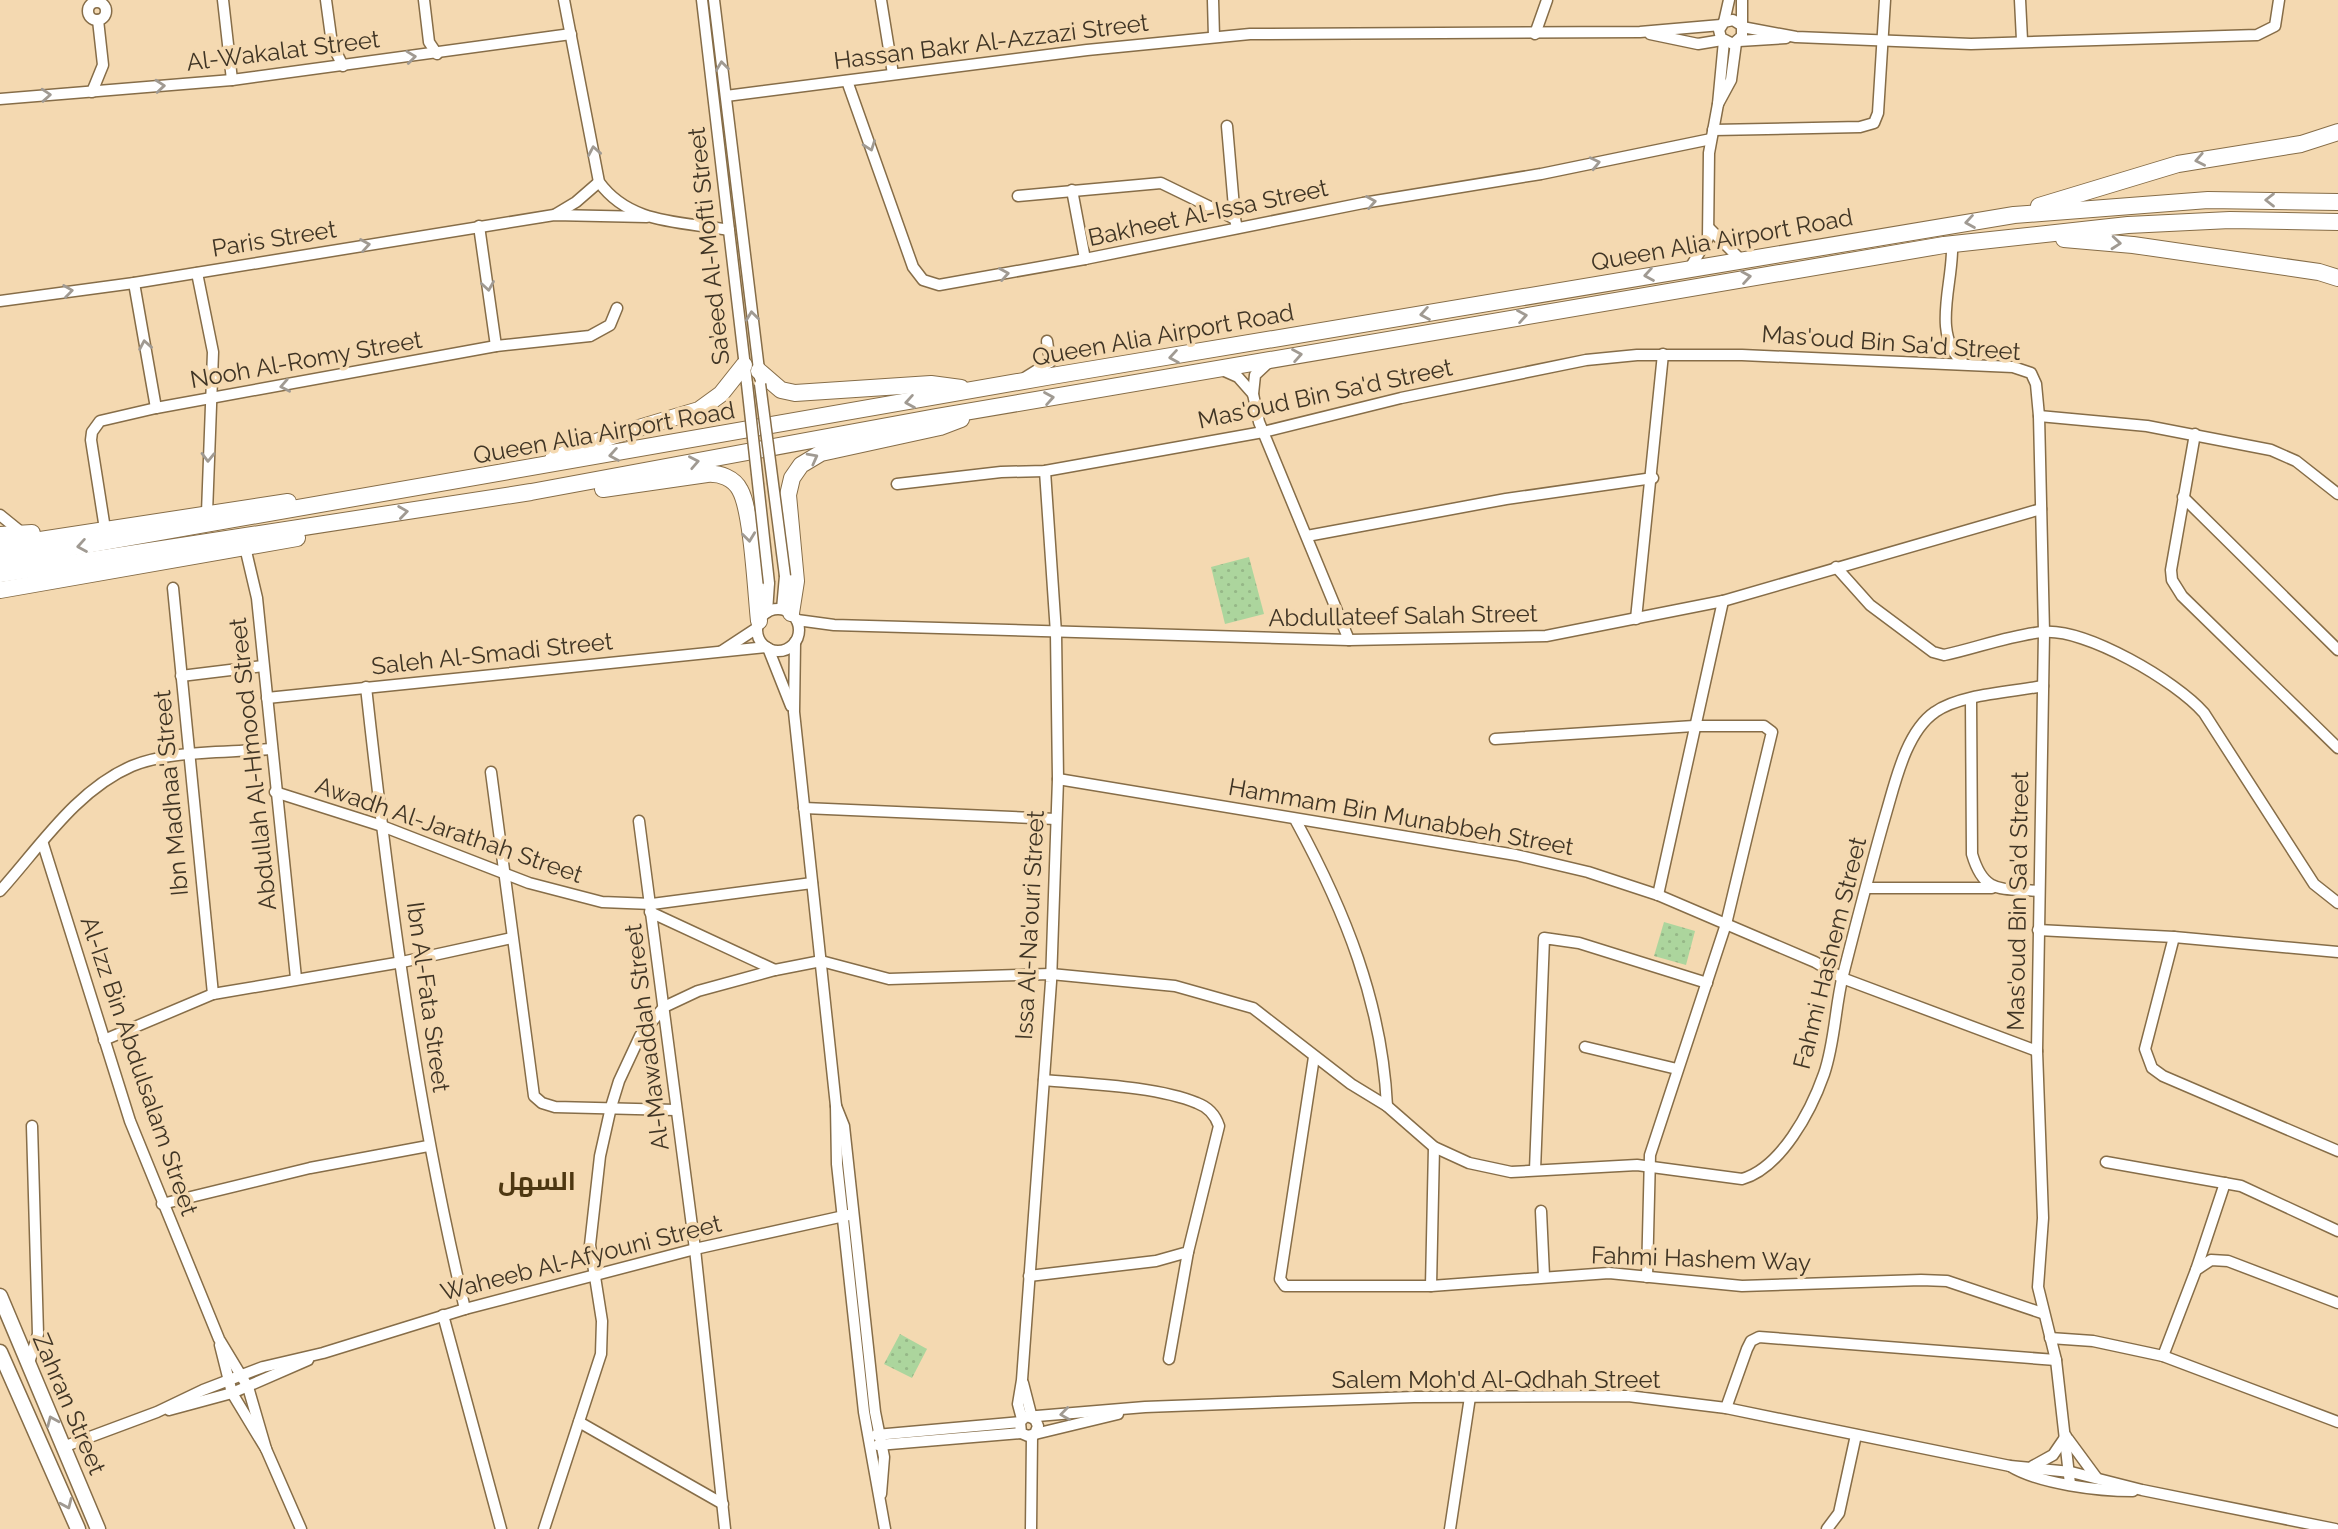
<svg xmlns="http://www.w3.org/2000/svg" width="2338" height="1529" font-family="Raleway,Cairo,sans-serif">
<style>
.grass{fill:url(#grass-dots)}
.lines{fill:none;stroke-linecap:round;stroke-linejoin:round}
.minor-casing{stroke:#866d48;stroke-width:13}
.major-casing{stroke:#866d48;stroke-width:17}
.highway-casing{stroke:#866d48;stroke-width:18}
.minor{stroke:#fff;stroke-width:10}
.major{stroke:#fff;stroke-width:14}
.highway{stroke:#fff;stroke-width:16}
.minor-bridge-casing{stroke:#866d48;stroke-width:13;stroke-linecap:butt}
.minor-bridge{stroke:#fff;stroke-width:10}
.oneway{stroke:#a09a92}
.labels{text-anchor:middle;stroke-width:7;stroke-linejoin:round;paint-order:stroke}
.street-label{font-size:24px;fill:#403525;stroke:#f4d9b1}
.neighbourhood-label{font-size:26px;font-weight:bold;fill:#4d3711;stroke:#f4d9b1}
</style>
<defs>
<pattern id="grass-dots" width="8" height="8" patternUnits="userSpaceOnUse" patternTransform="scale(1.75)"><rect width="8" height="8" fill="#acd59d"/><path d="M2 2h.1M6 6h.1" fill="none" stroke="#95b787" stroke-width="1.8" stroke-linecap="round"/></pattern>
</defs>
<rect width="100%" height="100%" fill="#f4d9b1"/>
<g class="grass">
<polygon points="1249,557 1264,614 1225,624 1211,567"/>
<polygon points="1664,922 1695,931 1686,965 1654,956"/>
<polygon points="900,1334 927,1349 912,1378 884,1364"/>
</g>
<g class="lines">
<g class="minor-casing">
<g id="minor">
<polyline points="223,0 232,80"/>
<polyline points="326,0 332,44 343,66"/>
<polyline points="424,0 429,42 437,54"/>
<path d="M564,0l35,182c31,43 82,39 130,48"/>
<polyline points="702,0 747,384"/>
<polyline points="714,0 760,378"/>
<polyline points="881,0 893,74"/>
<polyline points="1213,0 1214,37"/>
<polyline points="2020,0 2022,40"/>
<circle cx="97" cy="11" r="9"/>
<polyline points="1724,22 1729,0"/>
<polyline points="1741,25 1733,20 1724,22 1719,30 1721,38 1733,44 1742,36 1742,0"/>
<polyline points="1742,27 1796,37 1971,44 2257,35 2275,26 2279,0"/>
<polyline points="1535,34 1547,0"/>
<polyline points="1650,34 1698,44 1722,40"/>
<polyline points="1739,41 1786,38"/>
<polyline points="847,81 913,267 923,280 939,285 1085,259 1363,203 1541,174 1711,139"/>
<polyline points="92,92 103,65 98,20"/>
<polyline points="726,96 1087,50 1250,34 1640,32 1721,25"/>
<polyline points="0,99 232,80 571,34"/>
<polyline points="1718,104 1731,80 1736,43"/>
<polyline points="1227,126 1235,219"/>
<polyline points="1713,130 1860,127 1874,123 1878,113 1885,0"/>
<polyline points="1072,190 1085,259"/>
<polyline points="1018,196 1161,183 1235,219 1237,228"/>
<polyline points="556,214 576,202 599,182"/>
<polyline points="479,226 496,346"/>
<polyline points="1709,228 1740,259"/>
<path d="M1952,244c2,39 -22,90 12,120"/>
<polyline points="1690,268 1708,238 1709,153 1718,104 1724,41"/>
<polyline points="197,273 213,352 207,513"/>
<polyline points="134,283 156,408"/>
<polyline points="0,301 134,283 554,215 647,217"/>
<polyline points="1047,341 1050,362"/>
<polyline points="1271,360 1255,375 1253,394 1259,422 1349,640"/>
<polyline points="1220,369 1238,377 1253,394"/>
<polyline points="1026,377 1050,362"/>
<polyline points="2039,416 2147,426 2271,450 2296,461 2338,494"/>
<polyline points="2195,434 2171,570 2172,580 2182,596 2338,748"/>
<polyline points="897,484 1001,472 1045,471 1263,432 1401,398 1586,360 1637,355 1742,355 2013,367 2031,373 2036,384 2039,416 2044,632 2037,1051 2043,1218 2038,1287 2056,1360 2070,1484"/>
<polyline points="2183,497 2338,650"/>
<polyline points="0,515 21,532"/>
<polyline points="105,529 91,440 92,432 100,421 156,408 496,346 590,336 610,325 617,308"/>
<polyline points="1307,536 1506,499 1653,478"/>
<polyline points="245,547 257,598 296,978"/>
<path d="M1836,567l34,38 63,47 11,3c33,-7 66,-20 99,-23 43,-4 133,49 161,81l110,171 24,19"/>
<polyline points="173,588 213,994"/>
<polyline points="782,609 785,576"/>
<circle cx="778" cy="630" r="21"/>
<polyline points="767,612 769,583"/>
<polyline points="1636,619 1663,354"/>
<polyline points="797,620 834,625 1349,640 1546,636 1723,601 2041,509"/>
<polyline points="795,642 794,712 836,1106 837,1164 864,1412 885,1529"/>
<polyline points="768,648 791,706"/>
<polyline points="722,651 757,628"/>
<polyline points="181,676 263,666"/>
<path d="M366,687c23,209 50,418 99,622"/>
<polyline points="267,698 766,647"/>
<path d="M1971,699l1,155c12,41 29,34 67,37"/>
<polyline points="1495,739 1694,726 1764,726 1772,732 1726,924 1650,1155 1647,1277"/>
<polyline points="491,772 534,1096 542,1103 555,1107 676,1110"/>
<polyline points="1058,779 1516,855 1588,872 1658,895 1815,962 1842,978 2037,1051"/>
<polyline points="275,792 382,826 529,883 602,902 652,904 812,883"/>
<polyline points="804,808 1056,819"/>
<polyline points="639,821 695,1249 725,1529"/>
<path d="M1296,821c49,90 86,182 91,285"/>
<polyline points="43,844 130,1121 219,1339 248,1387 266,1449"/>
<polyline points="1866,888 1992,888"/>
<path d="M0,891c39,-43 76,-101 132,-125 38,-16 97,-13 139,-17"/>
<polyline points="1658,895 1723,601"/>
<polyline points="650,912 775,970"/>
<polyline points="2038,930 2174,937 2338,952"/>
<polyline points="2174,937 2145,1049 2152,1068 2163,1076 2338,1151"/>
<polyline points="104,1040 213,994 402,962 512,938"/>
<polyline points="1585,1047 1677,1069"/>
<polyline points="1314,1057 1280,1279 1285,1286 1431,1286 1609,1273 1742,1286 1921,1280 1947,1281 2042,1313"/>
<polyline points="836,1106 844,1126 875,1412 884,1457 881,1494"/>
<polyline points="2106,1162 2241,1186 2338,1231"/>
<polyline points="1535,1170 1544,938 1579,943 1707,983"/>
<polyline points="162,1204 310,1168 428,1146"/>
<polyline points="1541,1211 1544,1276"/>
<polyline points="2196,1270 2225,1183"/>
<path d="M1029,1276l127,-15 32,-9 31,-126c-4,-12 -11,-19 -22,-23 -40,-17 -110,-19 -153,-23"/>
<polyline points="1431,1286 1434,1147"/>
<polyline points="443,1315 501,1529"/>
<polyline points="2050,1338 2093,1341 2163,1356 2338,1422"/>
<polyline points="220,1345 232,1393 266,1449 301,1529"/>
<polyline points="2163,1356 2196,1270 2211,1260 2228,1261 2338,1303"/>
<polyline points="1169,1359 1188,1252"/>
<polyline points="28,1366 38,1334 32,1126"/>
<polyline points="1023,1383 1032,1418"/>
<polyline points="1726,1408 1747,1349 1751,1341 1759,1337 2056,1360"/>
<polyline points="169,1410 232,1393 308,1360"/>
<polyline points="1022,1419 1018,1404 1022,1380 1051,982 1058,779 1056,633 1045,471"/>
<polyline points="1035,1419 1038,1426 1035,1434 1028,1436 1021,1433 1020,1422 1025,1417 1145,1407 1414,1397 1628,1396 1726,1408 2010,1466 2071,1472 2142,1490 2335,1529"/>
<polyline points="579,1422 723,1504"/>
<polyline points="1035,1434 1118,1414"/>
<polyline points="876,1435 1020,1422"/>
<polyline points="2068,1439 2096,1477"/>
<polyline points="878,1445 1021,1433"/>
<polyline points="63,1447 157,1412 203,1390 263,1367 323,1353 465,1309 695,1249 853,1214"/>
<path d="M2010,1466c29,18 89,25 123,25"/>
<polyline points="2033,1466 2053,1455 2066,1436"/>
<path d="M544,1529l57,-175 1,-33 -12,-76 10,-89 11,-49 8,-26 21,-45 24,-29 34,-16 77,-21 46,-9 68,18 162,-5 124,12 78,22 98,76 36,22 47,41 35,16 42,9 126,-7 105,14c39,-11 69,-68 82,-105 11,-32 11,-67 19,-99 14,-55 28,-110 44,-165 9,-31 20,-79 48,-98 25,-18 77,-20 108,-26"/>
<polyline points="1031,1529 1032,1436"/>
<polyline points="1450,1529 1470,1397"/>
<polyline points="1827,1529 1839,1513 1856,1435"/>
</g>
</g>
<g class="major-casing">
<g id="major">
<polyline points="0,1296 98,1529"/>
<polyline points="0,1352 78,1529"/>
</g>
</g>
<g class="highway-casing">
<g id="highway">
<polyline points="2039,206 2178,164 2301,144 2338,132"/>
<polyline points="2064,239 2133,245 2319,272 2338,278"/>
<polyline points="759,371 781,390 795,393 931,384 961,388"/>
<polyline points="553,459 612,436 699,410 721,394 744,365"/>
<path d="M603,489l104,-15c13,-1 27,4 33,16 12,21 16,103 19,131"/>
<polyline points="0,535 32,533"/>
<polyline points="0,546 288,502"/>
<polyline points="0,560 1052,376 2014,215 2208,200 2338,202"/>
<polyline points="0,574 531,492 936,417 1944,245 2128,225 2230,220 2338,222"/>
<polyline points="0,590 297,538"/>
<polyline points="791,613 796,581 788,495 792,478 801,465 821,453 940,427 961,419"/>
</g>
</g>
<use href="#minor" class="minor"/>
<use href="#major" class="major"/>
<use href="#highway" class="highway"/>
<g class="minor-bridge-casing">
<g id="minor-bridge">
<polyline points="747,384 769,583"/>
<polyline points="760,384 785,576"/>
</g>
</g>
<use href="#minor-bridge" class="minor-bridge"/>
</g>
<defs><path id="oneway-chevron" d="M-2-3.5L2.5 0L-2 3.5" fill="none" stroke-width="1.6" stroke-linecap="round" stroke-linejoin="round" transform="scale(1.75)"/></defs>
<g class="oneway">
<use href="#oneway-chevron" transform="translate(411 57) rotate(-7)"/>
<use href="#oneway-chevron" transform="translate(722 66) rotate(-97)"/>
<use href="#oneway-chevron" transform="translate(160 86) rotate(-5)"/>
<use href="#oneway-chevron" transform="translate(46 95) rotate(-4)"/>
<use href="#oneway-chevron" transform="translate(870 146) rotate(70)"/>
<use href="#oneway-chevron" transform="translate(594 151) rotate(-100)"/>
<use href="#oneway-chevron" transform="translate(2200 160) rotate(169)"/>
<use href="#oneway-chevron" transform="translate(1595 163) rotate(-13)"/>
<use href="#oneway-chevron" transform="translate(2270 200) rotate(180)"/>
<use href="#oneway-chevron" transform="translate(1371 202) rotate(-10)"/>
<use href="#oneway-chevron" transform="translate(1970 222) rotate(171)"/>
<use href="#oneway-chevron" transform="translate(2116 243) rotate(5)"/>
<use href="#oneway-chevron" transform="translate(365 245) rotate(-9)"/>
<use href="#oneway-chevron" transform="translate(1004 274) rotate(-10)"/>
<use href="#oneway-chevron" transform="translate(1649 275) rotate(170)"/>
<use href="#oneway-chevron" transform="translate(1746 277) rotate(-9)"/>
<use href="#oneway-chevron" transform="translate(488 286) rotate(81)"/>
<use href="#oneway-chevron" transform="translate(68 291) rotate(-8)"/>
<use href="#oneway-chevron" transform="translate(1425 314) rotate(170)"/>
<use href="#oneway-chevron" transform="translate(752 316) rotate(-97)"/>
<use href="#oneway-chevron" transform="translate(1522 316) rotate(-10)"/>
<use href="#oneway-chevron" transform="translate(145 345) rotate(-100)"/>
<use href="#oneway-chevron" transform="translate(1297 355) rotate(-10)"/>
<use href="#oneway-chevron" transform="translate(1174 357) rotate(171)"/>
<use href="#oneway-chevron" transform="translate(285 386) rotate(169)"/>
<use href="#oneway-chevron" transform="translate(1049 398) rotate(-10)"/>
<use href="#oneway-chevron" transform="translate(910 402) rotate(170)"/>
<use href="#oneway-chevron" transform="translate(614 455) rotate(170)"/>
<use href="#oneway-chevron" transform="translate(208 457) rotate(91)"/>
<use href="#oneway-chevron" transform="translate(813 458) rotate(-28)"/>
<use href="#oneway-chevron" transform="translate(694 462) rotate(-11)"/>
<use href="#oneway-chevron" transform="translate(403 512) rotate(-8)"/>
<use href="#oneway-chevron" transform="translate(749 537) rotate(83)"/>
<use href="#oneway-chevron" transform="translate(82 546) rotate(170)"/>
<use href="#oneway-chevron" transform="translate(1065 1414) rotate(172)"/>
<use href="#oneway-chevron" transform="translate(52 1421) rotate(-113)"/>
<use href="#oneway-chevron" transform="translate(67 1504) rotate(66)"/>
</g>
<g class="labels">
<g class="street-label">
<text transform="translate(991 42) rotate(-7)" y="8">Hassan Bakr Al-Azzazi Street</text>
<text transform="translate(283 51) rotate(-7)" y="8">Al-Wakalat Street</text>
<text transform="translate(1208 213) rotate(-12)" y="8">Bakheet Al-Issa Street</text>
<text transform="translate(274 239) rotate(-9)" y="8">Paris Street</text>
<text transform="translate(1722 240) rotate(-10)" y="8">Queen Alia Airport Road</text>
<text transform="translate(709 246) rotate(-96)" y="8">Sa’eed Al-Mofti Street</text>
<text transform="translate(1163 335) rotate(-10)" y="8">Queen Alia Airport Road</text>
<text transform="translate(1891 343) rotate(4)" y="8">Mas'oud Bin Sa'd Street</text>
<text transform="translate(306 360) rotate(-10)" y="8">Nooh Al-Romy Street</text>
<text transform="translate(1325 394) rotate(-12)" y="8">Mas'oud Bin Sa'd Street</text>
<text transform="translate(604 433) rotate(-10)" y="8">Queen Alia Airport Road</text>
<text transform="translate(1403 616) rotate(-1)" y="8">Abdullateef Salah Street</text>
<text transform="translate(492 654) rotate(-6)" y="8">Saleh Al-Smadi Street</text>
<text transform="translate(253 764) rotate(-96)" y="8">Abdullah Al-Hmood Street</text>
<text transform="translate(171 793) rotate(-95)" y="8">Ibn Madhaa' Street</text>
<text transform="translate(1401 817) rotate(10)" y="8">Hammam Bin Munabbeh Street</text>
<text transform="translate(449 830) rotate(19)" y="8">Awadh Al-Jarathah Street</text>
<text transform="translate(2018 901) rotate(-89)" y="8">Mas'oud Bin Sa'd Street</text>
<text transform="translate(1030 925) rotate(-87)" y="8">Issa Al-Na'ouri Street</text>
<text transform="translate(1830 953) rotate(-76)" y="8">Fahmi Hashem Street</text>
<text transform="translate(428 997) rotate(82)" y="8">Ibn Al-Fata Street</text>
<text transform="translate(647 1037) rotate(-97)" y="8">Al-Mawaddah Street</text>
<text transform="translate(139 1066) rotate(71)" y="8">Al-Izz Bin Abdulsalam Street</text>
<text transform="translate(581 1258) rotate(-14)" y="8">Waheeb Al-Afyouni Street</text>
<text transform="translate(1701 1259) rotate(2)" y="8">Fahmi Hashem Way</text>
<text x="1496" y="1388">Salem Moh'd Al-Qdhah Street</text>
<text transform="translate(69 1404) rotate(67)" y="8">Zahran Street</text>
</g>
<g class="neighbourhood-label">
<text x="537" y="1190">السهل</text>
</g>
</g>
</svg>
